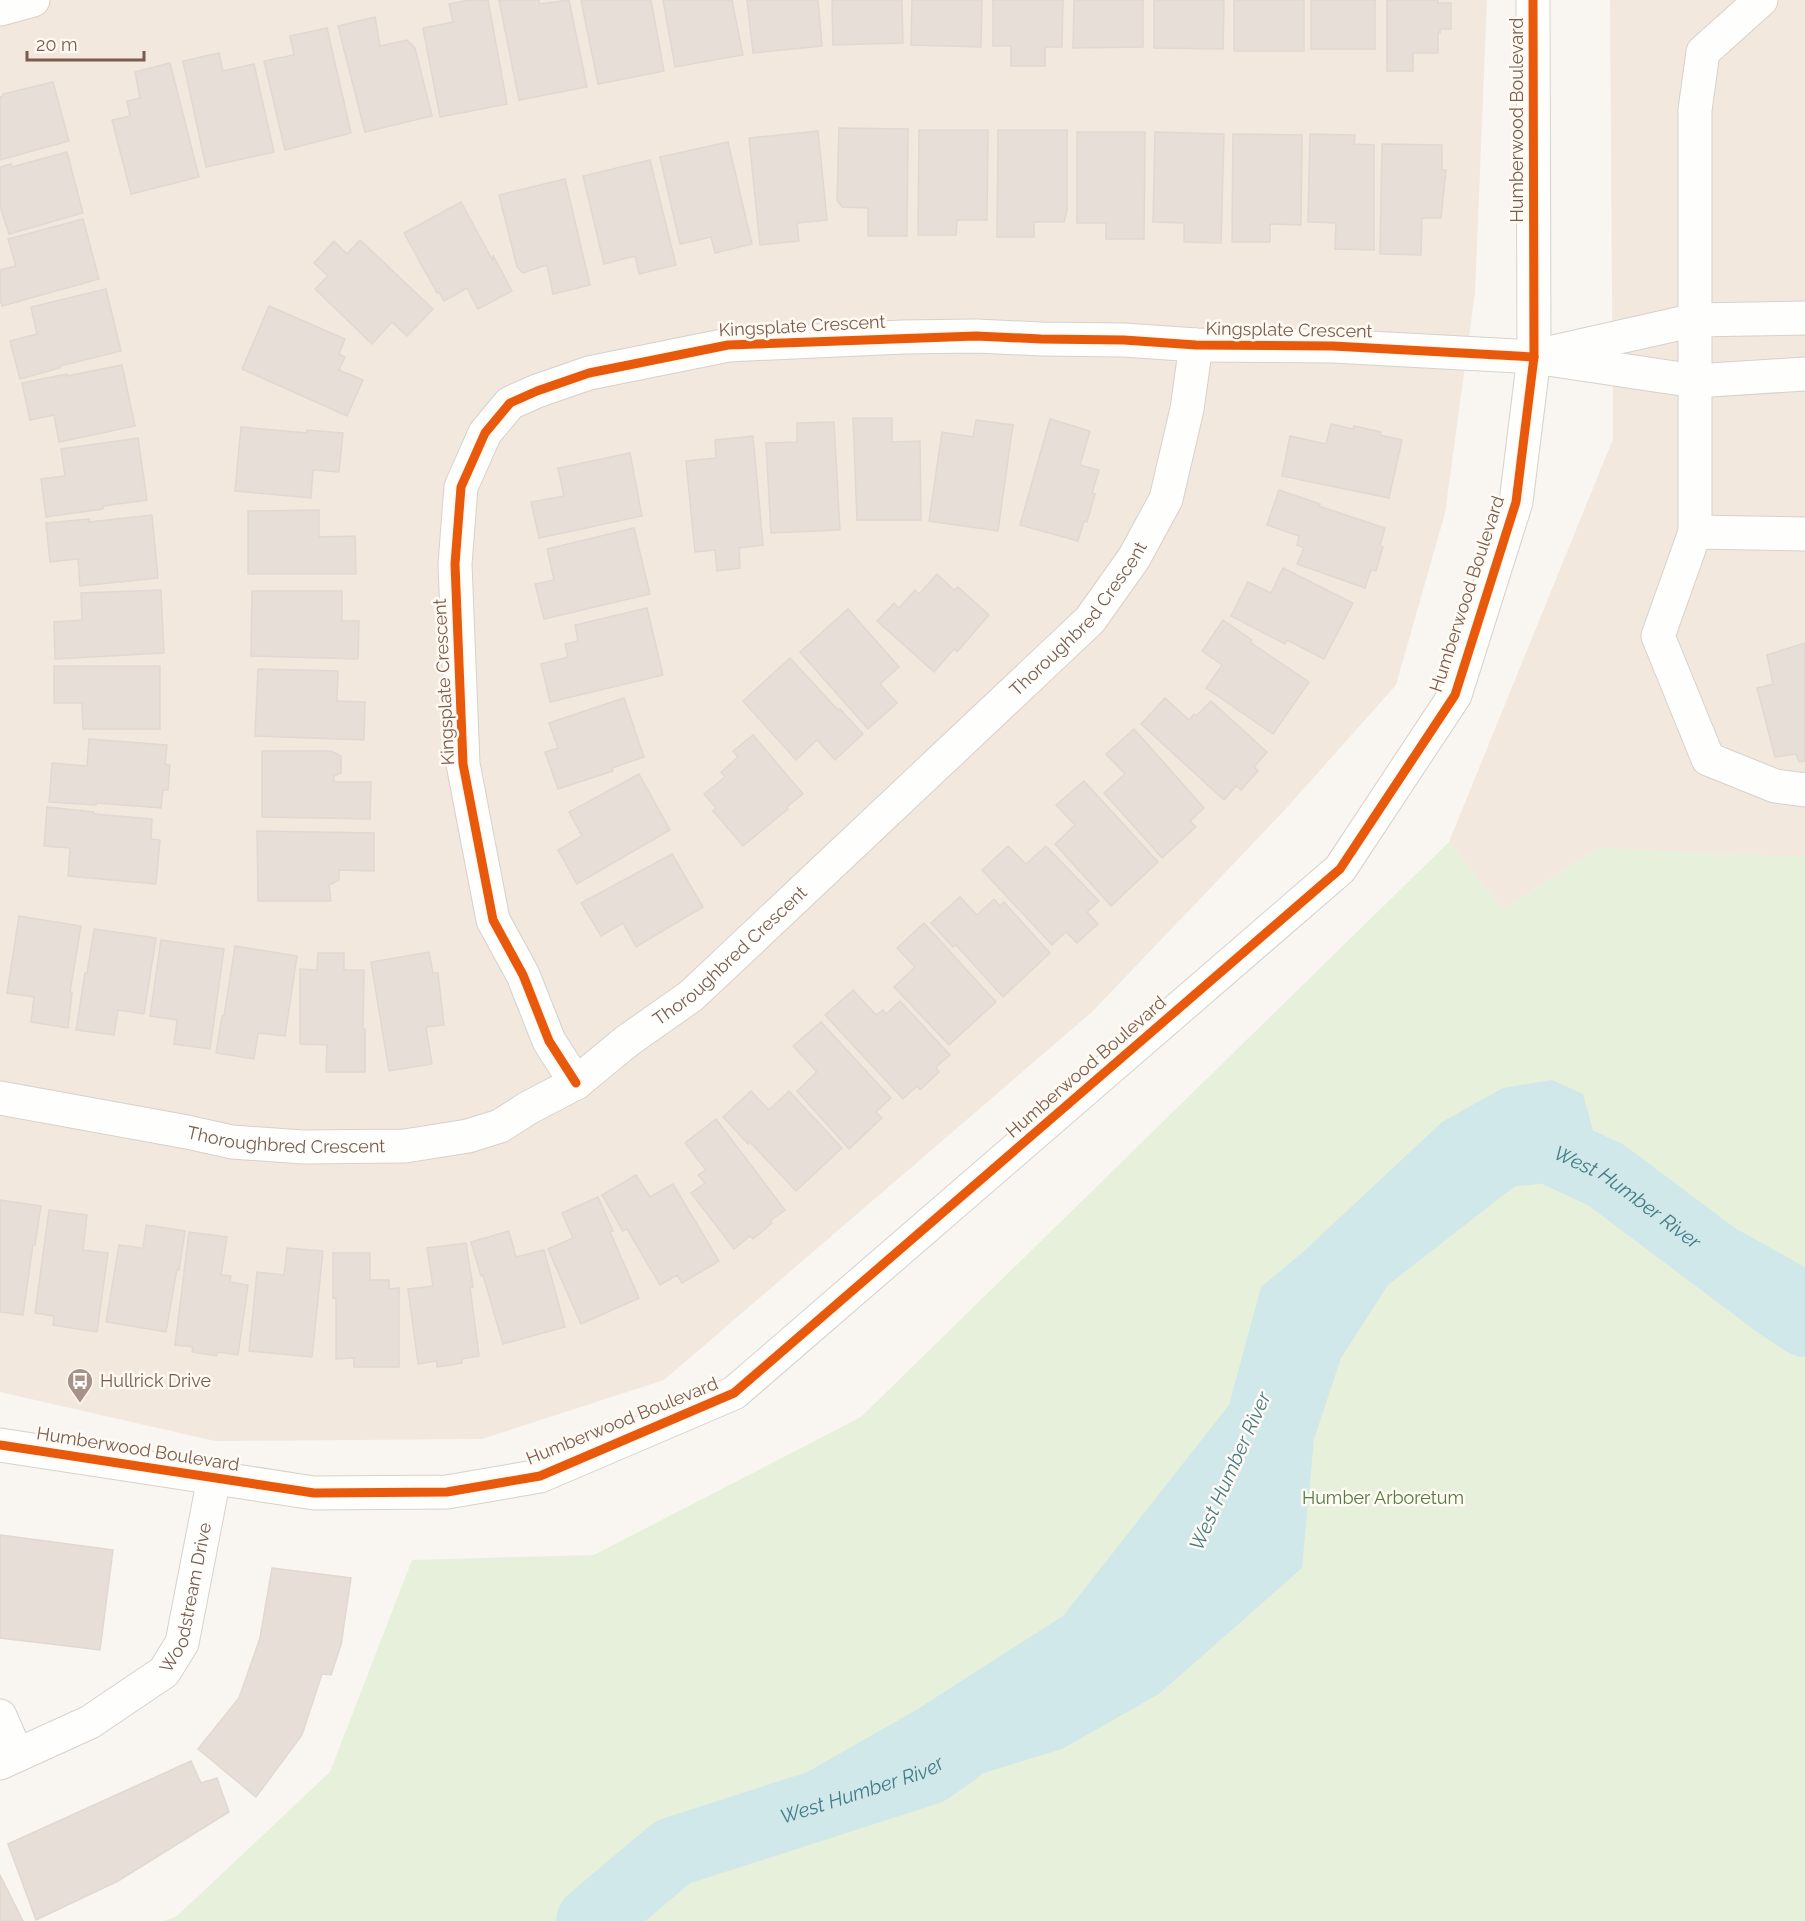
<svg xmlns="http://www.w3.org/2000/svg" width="1805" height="1921" font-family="Raleway,sans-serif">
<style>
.residential{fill:#f2e8de}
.green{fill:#e7f0db}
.water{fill:#d0e8ea}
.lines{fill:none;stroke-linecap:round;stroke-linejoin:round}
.stream{stroke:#d0e8ea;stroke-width:12}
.river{stroke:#d0e8ea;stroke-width:70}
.building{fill:#e6ded7;stroke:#e2d8d2;stroke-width:1.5}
.minor-casing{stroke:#d7d1cb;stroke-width:35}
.minor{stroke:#fefefd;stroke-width:33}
.cycleway-casing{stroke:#fffaf3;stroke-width:13}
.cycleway{stroke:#e8590c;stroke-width:9}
.labels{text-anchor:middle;stroke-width:5;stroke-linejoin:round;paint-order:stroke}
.street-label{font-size:18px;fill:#7a5c4d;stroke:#fffaf3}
.poi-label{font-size:18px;fill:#7a5c4d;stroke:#fffaf3;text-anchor:start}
.park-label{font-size:18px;fill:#537a41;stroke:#fffaf3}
.water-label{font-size:20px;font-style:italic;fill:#437c86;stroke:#fffaf3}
</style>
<rect width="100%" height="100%" fill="#f9f5f0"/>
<g class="residential">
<polygon points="0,0 1487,0 1475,292 1445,513 1396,685 1282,813 1092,1012 664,1380 482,1439 215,1441 0,1392"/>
<polygon points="1610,0 1805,0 1805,858 1598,848 1503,910 1449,842 1613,439"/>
</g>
<polygon class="green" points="1449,842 1503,910 1598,848 1805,857 1805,1921 164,1921 177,1916 330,1772 412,1560 594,1555 861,1417"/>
<polygon class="water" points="1552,1080 1583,1094 1601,1160 1533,1172 1388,1285 1341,1358 1314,1439 1302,1568 1159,1694 1062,1749 951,1783 760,1799 916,1710 1063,1616 1229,1405 1261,1287 1304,1251 1442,1122 1503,1088"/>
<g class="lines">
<g class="stream">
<polyline points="1601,1160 1805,1274"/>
<polyline points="601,1921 760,1799"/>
</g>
<g class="river">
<path id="s1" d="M1488,1154l60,-6 58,27 172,129 27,18"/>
<path id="s2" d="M591,1921l82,-69 255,-82 26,-18"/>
</g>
</g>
<g class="building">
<polygon points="469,0 488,0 507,104 440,117 423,28 453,22 449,4"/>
<polygon points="499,0 539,0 539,4 569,0 587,87 519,100"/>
<polygon points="581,0 651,0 664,71 598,84"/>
<polygon points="663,0 732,0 743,55 675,67"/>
<polygon points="747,0 818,0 822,46 753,53"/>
<polygon points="832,0 902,0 903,43 833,45"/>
<polygon points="912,0 982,0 981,47 911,45"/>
<polygon points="993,0 1063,0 1062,47 1045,47 1045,66 1011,66 1011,46 993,46"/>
<polygon points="1074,0 1143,0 1143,47 1073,48"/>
<polygon points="1154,0 1224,0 1223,49 1154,48"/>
<rect x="1234" y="0" width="70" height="51"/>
<rect x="1311" y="0" width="64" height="49"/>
<polygon points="1387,0 1438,0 1438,3 1451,3 1451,29 1440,29 1440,33 1438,33 1438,53 1413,53 1413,71 1387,71"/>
<polygon points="375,17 380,46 407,40 415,48 432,116 365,132 338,26"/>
<polygon points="327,28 351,133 285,150 264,61 294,55 290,36"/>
<polygon points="219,53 223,71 254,64 274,152 206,167 183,61"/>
<polygon points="170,63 199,177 131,194 112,120 130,116 127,101 140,98 135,72"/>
<polygon points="53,82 69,141 0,160 0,97 3,96 3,94"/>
<polygon points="839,128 908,129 907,236 868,236 868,208 842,207 837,200"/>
<polygon points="919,130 988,130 987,220 957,220 956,235 918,235"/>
<polygon points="998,130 1067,130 1067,211 1064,222 1034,222 1034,237 997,237"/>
<polygon points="818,131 827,220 797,223 799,241 760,245 749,138"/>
<polygon points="1077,132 1145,132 1144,239 1106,239 1106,223 1077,223"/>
<polygon points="1155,132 1224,134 1221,243 1184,242 1184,223 1153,222"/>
<polygon points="1233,134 1302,135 1301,225 1270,224 1270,242 1232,242"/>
<polygon points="1310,134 1355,135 1354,144 1374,145 1374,250 1335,249 1336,223 1308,222"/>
<polygon points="728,142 752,244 715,253 711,237 680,244 660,157"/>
<polygon points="1382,144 1442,145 1442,170 1446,170 1441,218 1422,218 1421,255 1380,254"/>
<polygon points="67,152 83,213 9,234 0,207 0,167 11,164 12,167"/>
<polygon points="650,160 676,265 639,274 635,256 604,264 583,176"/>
<polygon points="565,179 590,285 553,294 547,265 523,273 517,267 499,195"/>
<polygon points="461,202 493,261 493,255 512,291 478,309 467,288 444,301 439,292 437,293 404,233"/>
<polygon points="83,219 99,279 2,306 0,299 0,270 16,266 8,239"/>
<polygon points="360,240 433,309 407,336 392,322 372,344 315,289 328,276 314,263 334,241 347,254"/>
<polygon points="106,289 121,351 60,366 60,368 20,379 10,341 37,334 31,307"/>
<polygon points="269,306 345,339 339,354 345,357 339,370 363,380 347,416 242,369"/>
<polygon points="122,365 135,426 59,442 54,415 30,420 22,383 67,374 67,376"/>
<polygon points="853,418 892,418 892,442 920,441 921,520 857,520"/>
<polygon points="1050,419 1090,431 1080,465 1099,470 1092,493 1095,494 1087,522 1084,521 1078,541 1020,525"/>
<polygon points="976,420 1013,425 998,531 929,521 942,432 973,437"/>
<polygon points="834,422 840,530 771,533 766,443 797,442 797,423"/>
<polygon points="1331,424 1353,429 1354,426 1381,432 1380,435 1402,440 1389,498 1282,476 1290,436 1326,444"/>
<polygon points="241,427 307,433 307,430 343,433 339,472 313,470 311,498 235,491"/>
<polygon points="753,436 763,545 739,548 740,568 717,571 715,550 695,552 686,461 716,458 715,440"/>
<polygon points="138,438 147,500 103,506 103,509 46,517 41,479 65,476 61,449"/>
<polygon points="630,453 642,516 539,538 531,502 564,496 558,468"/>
<polygon points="1279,490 1320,504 1319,506 1385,528 1380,545 1383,547 1376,571 1371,570 1365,588 1297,564 1304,548 1297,545 1299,536 1267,525"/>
<polygon points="319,510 319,537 355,536 356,574 248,574 248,511"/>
<polygon points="152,515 158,578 80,586 78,559 50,562 46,523 89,519 89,522"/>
<polygon points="634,528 650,594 544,619 535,584 554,580 547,549"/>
<polygon points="1283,568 1353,603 1324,659 1287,640 1285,644 1231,616 1248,582 1271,593"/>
<polygon points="937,574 954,590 958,587 989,615 957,652 954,649 934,672 877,621 894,603 899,608 915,590 919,594"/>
<polygon points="161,590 164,653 55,659 54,622 82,620 81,593"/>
<polygon points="252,591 342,591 342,621 359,621 358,659 251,656"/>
<polygon points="647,608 663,675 550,702 541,664 568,657 565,644 578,641 575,625"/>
<polygon points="848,609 899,667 880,684 897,703 868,729 800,652"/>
<polygon points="1223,620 1252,640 1250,642 1309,682 1273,734 1206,688 1222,665 1202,651"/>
<polygon points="1805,643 1805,761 1799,762 1796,754 1775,757 1757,688 1773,684 1767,655"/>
<polygon points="790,658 838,710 840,709 863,734 835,760 817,740 796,760 743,701"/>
<polygon points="54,666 160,666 160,729 83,729 82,703 54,703"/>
<polygon points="258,669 338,671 337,701 365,702 364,740 255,736"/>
<polygon points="624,698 644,757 612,768 613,771 558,789 545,752 558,748 549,723"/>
<polygon points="1165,698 1189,720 1194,714 1196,716 1211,701 1267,752 1254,767 1258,771 1241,790 1236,786 1224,800 1141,724"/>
<polygon points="1134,729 1204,808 1190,821 1196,827 1162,858 1104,793 1125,774 1106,754"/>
<polygon points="753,735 803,794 787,807 788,809 743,846 713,811 716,808 704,794 725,777 721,772 738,757 733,751"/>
<polygon points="89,739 167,745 165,764 170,765 168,790 163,790 161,808 96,803 96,805 49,802 52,763 87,766"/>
<polygon points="262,751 331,751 341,756 341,773 334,776 334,782 371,782 370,819 262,817"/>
<polygon points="639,774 670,830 577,884 558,850 582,836 569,812"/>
<polygon points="1084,781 1158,862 1111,906 1055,844 1075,825 1056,805"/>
<polygon points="47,807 94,812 94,814 152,819 151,839 160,840 156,884 68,876 70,848 44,846"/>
<polygon points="257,831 374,833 374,871 339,870 339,880 329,885 331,901 258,901"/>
<polygon points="1008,846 1026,864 1046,846 1099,901 1087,912 1098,924 1077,943 1066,932 1052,945 982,870"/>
<polygon points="672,854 703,907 636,947 623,923 601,936 581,903"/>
<polygon points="960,897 977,915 994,899 1000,906 1004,902 1050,953 1003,997 956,945 953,947 931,923"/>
<polygon points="19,916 81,926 70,992 72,992 68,1028 31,1022 34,997 7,993"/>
<polygon points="924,923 996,1002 949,1045 894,987 915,967 897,948"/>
<polygon points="94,929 156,938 144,1014 118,1010 114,1035 76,1030 85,973 87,973"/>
<polygon points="161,940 224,949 210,1049 174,1044 177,1020 150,1016"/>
<polygon points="235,946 297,956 285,1036 258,1033 254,1059 216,1053 222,1016 224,1016"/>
<polygon points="429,952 433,973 438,973 444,1025 426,1027 432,1064 389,1071 371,962"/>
<polygon points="318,953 344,953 344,970 364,970 363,1029 365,1029 365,1072 326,1072 327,1045 300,1044 300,969 317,970"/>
<polygon points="853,990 876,1015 883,1010 886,1014 900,1001 950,1055 936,1067 939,1072 920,1090 917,1086 903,1099 825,1015"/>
<polygon points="821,1022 891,1098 876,1112 882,1118 849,1149 797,1091 817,1072 793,1046"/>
<polygon points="751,1091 769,1110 789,1091 842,1148 796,1191 749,1141 748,1144 723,1117"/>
<polygon points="716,1119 785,1210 770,1221 772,1223 753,1239 750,1236 734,1249 691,1193 705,1183 698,1175 706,1170 685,1143"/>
<polygon points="636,1175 650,1197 673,1184 719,1261 682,1283 677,1275 660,1285 627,1229 623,1231 602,1195"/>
<polygon points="598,1197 613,1231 610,1232 639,1298 581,1324 548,1249 573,1238 562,1213"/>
<polygon points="0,1200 41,1206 35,1245 33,1245 23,1315 0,1312"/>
<polygon points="49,1210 87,1215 83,1250 108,1253 97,1332 53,1325 54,1316 35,1313"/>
<polygon points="146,1225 185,1231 179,1270 177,1269 166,1332 106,1322 119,1245 143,1248"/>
<polygon points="509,1231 516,1257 544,1250 565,1327 503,1344 483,1275 481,1276 471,1242"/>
<polygon points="189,1232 227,1237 221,1275 231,1276 230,1282 248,1285 238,1355 218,1352 217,1356 192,1352 193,1347 175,1345"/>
<polygon points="466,1243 473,1287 470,1287 479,1356 462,1359 462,1363 437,1367 437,1361 418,1364 408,1289 433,1286 427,1248"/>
<polygon points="287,1248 323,1251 312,1357 249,1351 257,1272 284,1275"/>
<polygon points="333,1253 370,1253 370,1280 389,1280 389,1289 399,1288 399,1367 354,1367 354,1358 336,1359 336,1298 333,1298"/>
<polygon points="0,1535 113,1550 100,1650 0,1638"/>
<polygon points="272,1568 351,1578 341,1645 331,1675 322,1674 302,1735 256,1797 198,1749 239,1698 260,1638"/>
<polygon points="191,1761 201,1783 217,1778 229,1812 118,1881 36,1920 8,1844"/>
<polygon points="0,1875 23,1921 0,1921"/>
</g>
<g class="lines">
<g class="minor-casing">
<g id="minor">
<polyline points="1761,0 1703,52 1695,110 1695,532 1658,636 1708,759 1775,786 1805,790"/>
<polyline points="0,9 33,0"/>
<polyline points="1553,352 1695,320 1805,318"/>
<polyline points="1695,532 1805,534"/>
<polyline points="576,1083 549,1041 523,975 493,920 463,764 455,564 461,487 485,433 510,403 537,391 589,373 728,345 903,337 976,336 1041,339 1124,340 1196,345 1333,346 1534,357 1695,381 1805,374"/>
<path id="s3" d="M0,1098l187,34 45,10 71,5 102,-1 63,-10 32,-10 28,-18 48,-25 51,-42 64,-45 399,-376 44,-62 32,-59 21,-90 9,-64"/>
<polyline points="0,1445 314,1493 447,1492 540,1476 734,1393 1340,869 1455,695 1516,502 1534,357 1533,0"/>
<polyline points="0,1716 17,1755"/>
<path id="s4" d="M0,1763l90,-41 74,-50 18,-29 32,-165"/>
</g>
</g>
<use href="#minor" class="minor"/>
<g class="cycleway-casing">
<g id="cycleway">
<polyline points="576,1083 549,1041 523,975 493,920 463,764 455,564 461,487 485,433 510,403 537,391 589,373 728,345 976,336 1041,339 1124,340 1196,345 1333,346 1534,357"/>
<polyline points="0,1445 314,1493 447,1492 540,1476 734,1393 1340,869 1455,695 1516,502 1534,357 1533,0"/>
</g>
</g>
<use href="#cycleway" class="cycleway"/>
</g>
<defs>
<g id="bus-pin" transform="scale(1.35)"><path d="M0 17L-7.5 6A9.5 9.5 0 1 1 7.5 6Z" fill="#a69286" stroke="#fffaf3"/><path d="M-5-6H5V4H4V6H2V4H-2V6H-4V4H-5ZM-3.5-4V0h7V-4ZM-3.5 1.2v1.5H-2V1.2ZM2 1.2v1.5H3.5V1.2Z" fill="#fff"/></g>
</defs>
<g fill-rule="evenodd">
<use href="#bus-pin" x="80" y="1381"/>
</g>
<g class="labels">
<g class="street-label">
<text transform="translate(1517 120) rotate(-90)" y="6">Humberwood Boulevard</text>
<text transform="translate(802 326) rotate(-3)" y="6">Kingsplate Crescent</text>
<text transform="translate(1289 330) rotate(1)" y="6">Kingsplate Crescent</text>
<text transform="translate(1467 594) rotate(-72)" y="6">Humberwood Boulevard</text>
<text dy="6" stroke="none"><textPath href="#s3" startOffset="1280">Thoroughbred Crescent</textPath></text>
<text transform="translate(444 682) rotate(-93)" y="6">Kingsplate Crescent</text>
<text dy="6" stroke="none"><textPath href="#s3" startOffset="794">Thoroughbred Crescent</textPath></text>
<text transform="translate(1086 1067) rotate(-41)" y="6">Humberwood Boulevard</text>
<text dy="6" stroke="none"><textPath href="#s3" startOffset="290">Thoroughbred Crescent</textPath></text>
<text transform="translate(622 1421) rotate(-22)" y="6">Humberwood Boulevard</text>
<text transform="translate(138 1449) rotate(9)" y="6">Humberwood Boulevard</text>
<text dy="6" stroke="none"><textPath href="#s4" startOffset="267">Woodstream Drive</textPath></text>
</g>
<g class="poi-label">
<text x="100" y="1387">Hullrick Drive</text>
</g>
<g class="park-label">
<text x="1383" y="1504">Humber Arboretum</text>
</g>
<g class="water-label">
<text dy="7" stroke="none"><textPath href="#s1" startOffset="154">West Humber River</textPath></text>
<text transform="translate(1230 1471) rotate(-66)" y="7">West Humber River</text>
<text dy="7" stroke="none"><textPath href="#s2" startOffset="306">West Humber River</textPath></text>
</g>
</g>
<path d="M27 51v9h117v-9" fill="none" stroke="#7a5c4d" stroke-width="3"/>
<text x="36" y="51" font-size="18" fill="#7a5c4d" stroke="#fffaf3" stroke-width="4.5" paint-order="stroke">20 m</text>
</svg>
